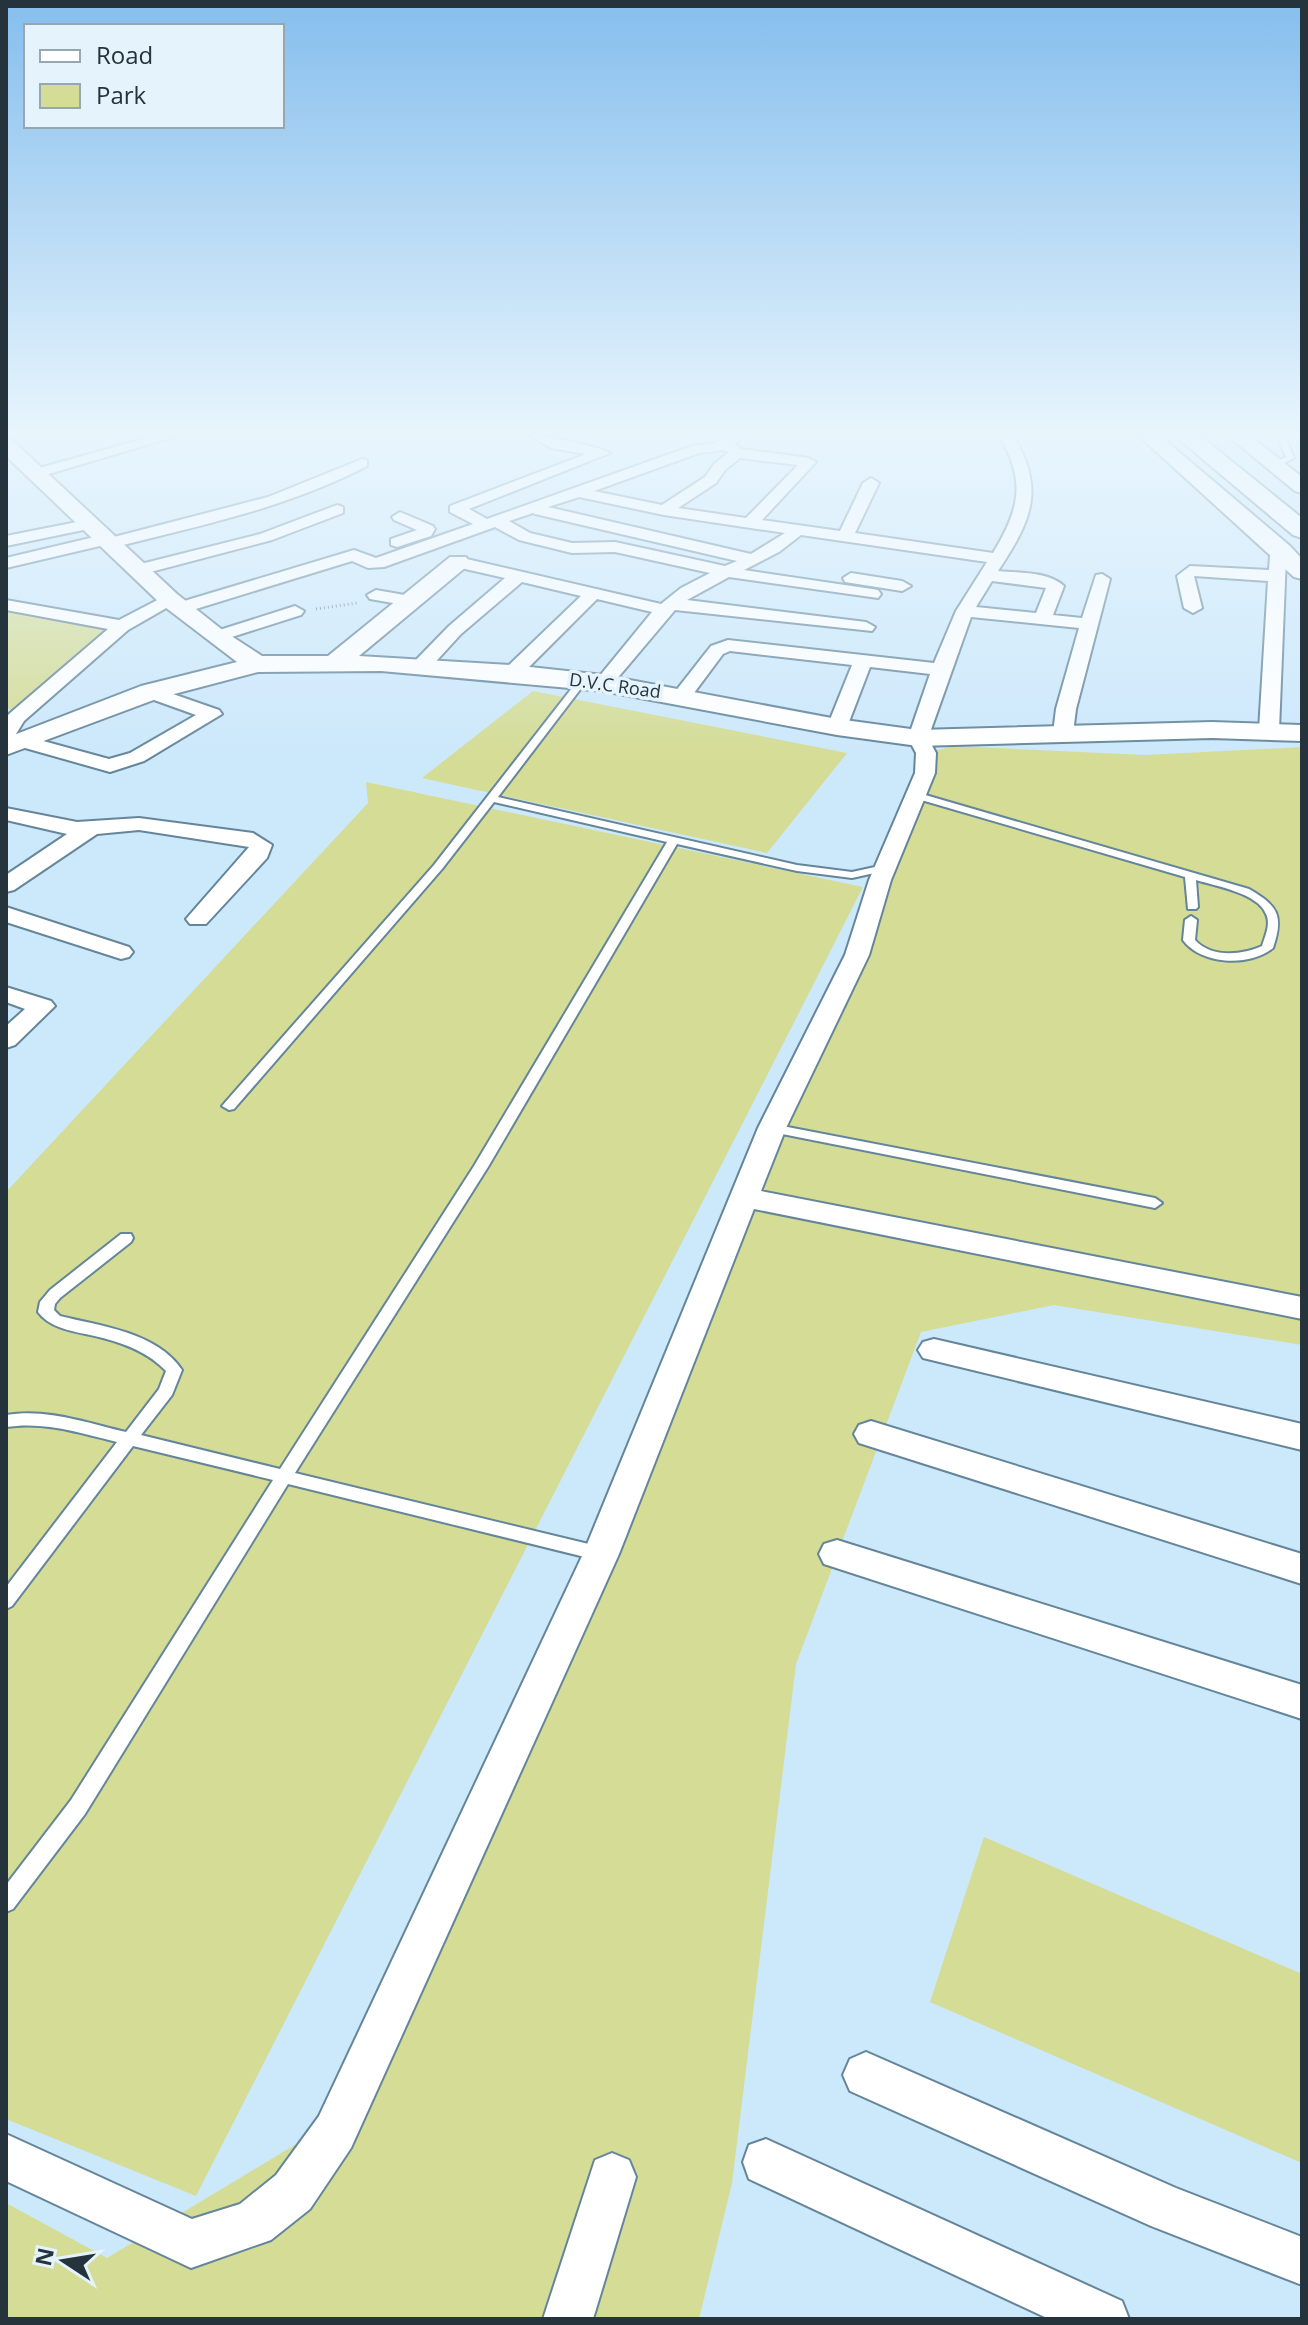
<svg xmlns="http://www.w3.org/2000/svg" width="1308" height="2325" font-family="'Open Sans',sans-serif">
<style>
.green{fill:#d4dc95}
.lines{fill:none;stroke-linecap:round;stroke-linejoin:round}
.lane-casing{stroke:#64859a;stroke-width:4}
.street-casing{stroke:#64859a;stroke-width:4}
.secondary-casing{stroke:#64859a;stroke-width:4}
.highway-casing{stroke:#64859a;stroke-width:4}
.path{stroke:#758a97;stroke-width:3;stroke-dasharray:1 3;stroke-linecap:butt}
.lane{fill:#fff;fill-rule:evenodd}
.street{fill:#fff;fill-rule:evenodd}
.secondary{fill:#fff;fill-rule:evenodd}
.highway{fill:#fff;fill-rule:evenodd}
.labels{text-anchor:middle;stroke-width:7;stroke-linejoin:round;paint-order:stroke}
.far-street-label{font-size:18px;fill:#25333c;stroke:#e5f3fd}
</style>
<rect width="100%" height="100%" fill="#cce8fb"/>
<g class="green">
<polygon points="6,609 112,628 13,710 6,708"/>
<polygon points="533,691 847,753 767,853 422,778"/>
<polygon points="954,746 1145,755 1302,747 1302,1345 1054,1305 921,1332 796,1664 732,2183 699,2319 6,2319 6,2203 107,2258 318,2131 864,956 926,753"/>
<polygon points="366,782 863,887 196,2196 6,2119 6,1192 368,803"/>
<polygon points="984,1837 1302,1974 1302,2163 930,2002"/>
</g>
<g class="lines">
<g class="lane-casing">
<g id="lane">
<polygon points="1277,435 1284,435 1294,458 1276,467 1273,467 1273,463 1286,457"/>
<path d="M582,678l3,1v4l-87,114 299,68 55,7 32,-7 6,3 -2,2 -36,8 -55,-7 -120,-27 -189,323 -193,306 306,74 6,2 3,5 -3,5 -6,2 -313,-77 -203,330 -72,95 -7,3v-27l65,-85 202,-320 -140,-34 -121,160 -6,3v-22l111,-145c-36,-9 -73,-21 -111,-15v-12c41,-7 81,8 120,17l33,-43 7,-18c-17,-18 -40,-27 -63,-33 -22,-6 -51,-7 -65,-26l2,-10 10,-12 71,-56h10l2,4 -2,4 -71,56 -5,6 -1,6 6,6c40,10 97,16 122,54l-10,25 -31,40 139,34 194,-303 193,-324 -173,-40 -52,67 -208,240 -5,1 -7,-4 212,-241 145,-186z"/>
<path d="M915,792l334,97c29,17 35,26 24,59 -23,19 -72,17 -90,-8l2,-20 6,-4 6,4 -2,20c16,18 47,15 67,6 3,-10 9,-22 4,-32 -8,-21 -51,-28 -70,-34l2,27 -2,2h-8l-3,-32 -274,-80v-4z"/>
<polygon points="772,1124 1155,1198 1162,1203 1155,1208 767,1131 765,1128 767,1125"/>
</g>
</g>
<g class="street-casing">
<g id="street">
<polygon points="158,435 180,435 42,476 37,477 30,473 32,470"/>
<path d="M530,435c11,0 72,12 80,18l-141,56 18,10 205,-73 23,-3 15,-8h17l-13,9 8,5 67,9 7,4 -54,58 78,11 23,-48 8,-5 8,5 -24,50 138,20c27,-44 33,-72 6,-118h14c33,55 18,86 -15,136 21,2 50,0 66,15l-11,29 29,3 14,-43 6,-1 8,5 -34,130 -3,24 -10,6 -10,-6 3,-24 23,-81 -108,-11 -43,121 8,15 -1,20 -44,107 -22,75 -83,173 -25,63 541,106v22l-548,-110 -135,345 -268,594 -41,61 -39,31 -80,28 -185,-87v-47l186,85 48,-15 36,-29 43,-59 264,-562 175,-426 87,-173 24,-75 46,-107 1,-20 -8,-15 22,-64 -60,-7 -23,60 -10,6 -10,-6 25,-62 -122,-14 -7,3 -35,47 -7,2 -10,-6 40,-51 17,-6 206,23 22,-52 31,-49 -186,-27 -22,17 -35,18 128,19 6,1 3,4 -3,4 -149,-21 -42,23 179,22 9,5 -3,4 -197,-21 -65,77 -7,2 -9,-6 58,-71 -55,-13 -78,78 -7,2 -9,-6 2,-4 76,-73 -59,-14 -61,52 -32,35h-14l-2,-4 2,-4 34,-35 56,-48 -53,-12 -2,-4 2,-4 6,-1 203,47 20,-16 29,-15 -95,-21 -43,1 -53,-13 -24,-13 -111,40 -16,1 -16,-7 -166,51h-12l-3,-4 3,-4 180,-54 22,8 97,-34 -23,-12v-6l136,-52 -35,-6zM723,450l6,2 -15,12 -9,13 -43,28 -68,-14 105,-38zM740,458l58,7 -52,53 -68,-10 38,-25 9,-13zM579,497l85,18 121,18 -34,21 -203,-47zM533,513l2,1 202,47 -12,5 -110,-24 -43,1 -42,-10 -21,-12zM992,581l54,7 -10,25 -60,-6z"/>
<path d="M362,459l5,1v6c-80,42 -169,60 -256,82l-7,-3 -98,23v-10l101,-24 7,3 154,-40z"/>
<polygon points="337,505 343,507 343,513 272,540 139,575 131,570 133,566 260,534"/>
<polygon points="400,512 433,526 435,529 431,536 397,547 391,545 391,539 417,530 394,520 392,517"/>
<polygon points="82,521 90,526 88,529 6,546 6,536"/>
<polygon points="1278,551 1286,556 1279,730 1269,736 1259,730 1268,581 1194,576 1202,608 1193,613 1184,608 1177,576 1190,566 1269,570 1270,556"/>
<polygon points="851,573 902,581 911,586 902,591 845,582 843,578"/>
<polygon points="376,590 416,597 419,601 410,606 370,599 367,595"/>
<polygon points="169,594 175,595 178,599 175,603 128,630 24,721 13,739 6,741 6,718 9,714 108,629 6,610 6,600 119,620"/>
<polygon points="295,606 304,611 301,615 216,642 207,637 210,633"/>
<polygon points="150,686 219,710 222,714 144,761 110,772 18,746 15,742 25,736 109,759 130,753 196,715 143,696 140,692"/>
<polygon points="6,808 77,822 139,818 253,833 272,845 267,858 206,924 190,924 186,919 249,847 139,830 97,834 14,890 6,892 6,875 67,834 6,820"/>
<polygon points="6,907 129,947 133,952 129,957 121,959 6,922"/>
<polygon points="6,987 51,1001 55,1006 15,1045 6,1048 6,1026 25,1009 6,1002"/>
<polygon points="934,1339 1302,1424 1302,1450 923,1358 918,1350 923,1342"/>
<polygon points="871,1421 1302,1554 1302,1584 859,1443 854,1434 859,1425"/>
<polygon points="837,1540 1302,1685 1302,1719 824,1564 819,1554 824,1544"/>
<polygon points="866,2052 1176,2188 1302,2237 1302,2285 1151,2226 850,2091 843,2075 850,2059"/>
<polygon points="766,2139 1122,2301 1129,2319 1049,2319 749,2179 743,2162 749,2145"/>
<polygon points="612,2153 629,2160 636,2177 593,2319 543,2319 595,2160"/>
</g>
</g>
<g class="secondary-casing">
<g id="secondary">
<polygon points="1138,435 1159,435 1290,546 1302,559 1302,579 1294,577"/>
<polygon points="1227,435 1249,435 1302,477 1302,493 1295,491"/>
<polygon points="6,439 13,441 177,594 225,632 262,656 328,656 450,557 466,557 469,562 466,567 359,656 512,665 603,675 837,719 918,730 1212,722 1302,725 1302,741 1212,738 918,746 837,735 603,691 381,671 258,672 159,698 6,755 6,738 141,686 237,662 161,604 6,456"/>
</g>
</g>
<g class="highway-casing">
<polygon id="highway" points="1174,435 1199,435 1302,518 1302,538 1293,535"/>
</g>
<polyline class="path" points="316,609 357,603"/>
<use href="#lane" class="lane"/>
<use href="#street" class="street"/>
<use href="#secondary" class="secondary"/>
<use href="#highway" class="highway"/>
</g>
<linearGradient id="sky" x2="0" y2="1"><stop stop-color="#85beed"/><stop offset="0.57" stop-color="#e8f5fd"/><stop offset="1" stop-color="#e8f5fd" stop-opacity="0"/></linearGradient>
<rect width="1308" height="760" fill="url(#sky)"/>
<g class="labels">
<g class="far-street-label">
<text transform="translate(615 686) rotate(8)" y="6">D.V.C Road</text>
</g>
</g>
<rect width="1308" height="2325" fill="none" stroke="#25333c" stroke-width="16"/>
<rect x="24" y="24" width="260" height="104" fill="#e5f3fd" stroke="#98a6b0" stroke-width="2"/>
<rect x="40" y="50" width="40" height="12" fill="#ffffff" stroke="#98a6b0" stroke-width="2"/>
<text x="96" y="64" font-size="24" fill="#25333c">Road</text>
<rect x="40" y="84" width="40" height="24" fill="#d4dc95" stroke="#98a6b0" stroke-width="2"/>
<text x="96" y="104" font-size="24" fill="#25333c">Park</text>
<g transform="translate(64 2261) rotate(282)" stroke="#e5f3fd" stroke-width="6" paint-order="stroke">
<path d="M0-6L14 30L0 20L-14 30Z" fill="#25333c"/>
<text y="-12" font-size="22" font-weight="bold" text-anchor="middle" fill="#25333c">N</text>
</g>
</svg>
